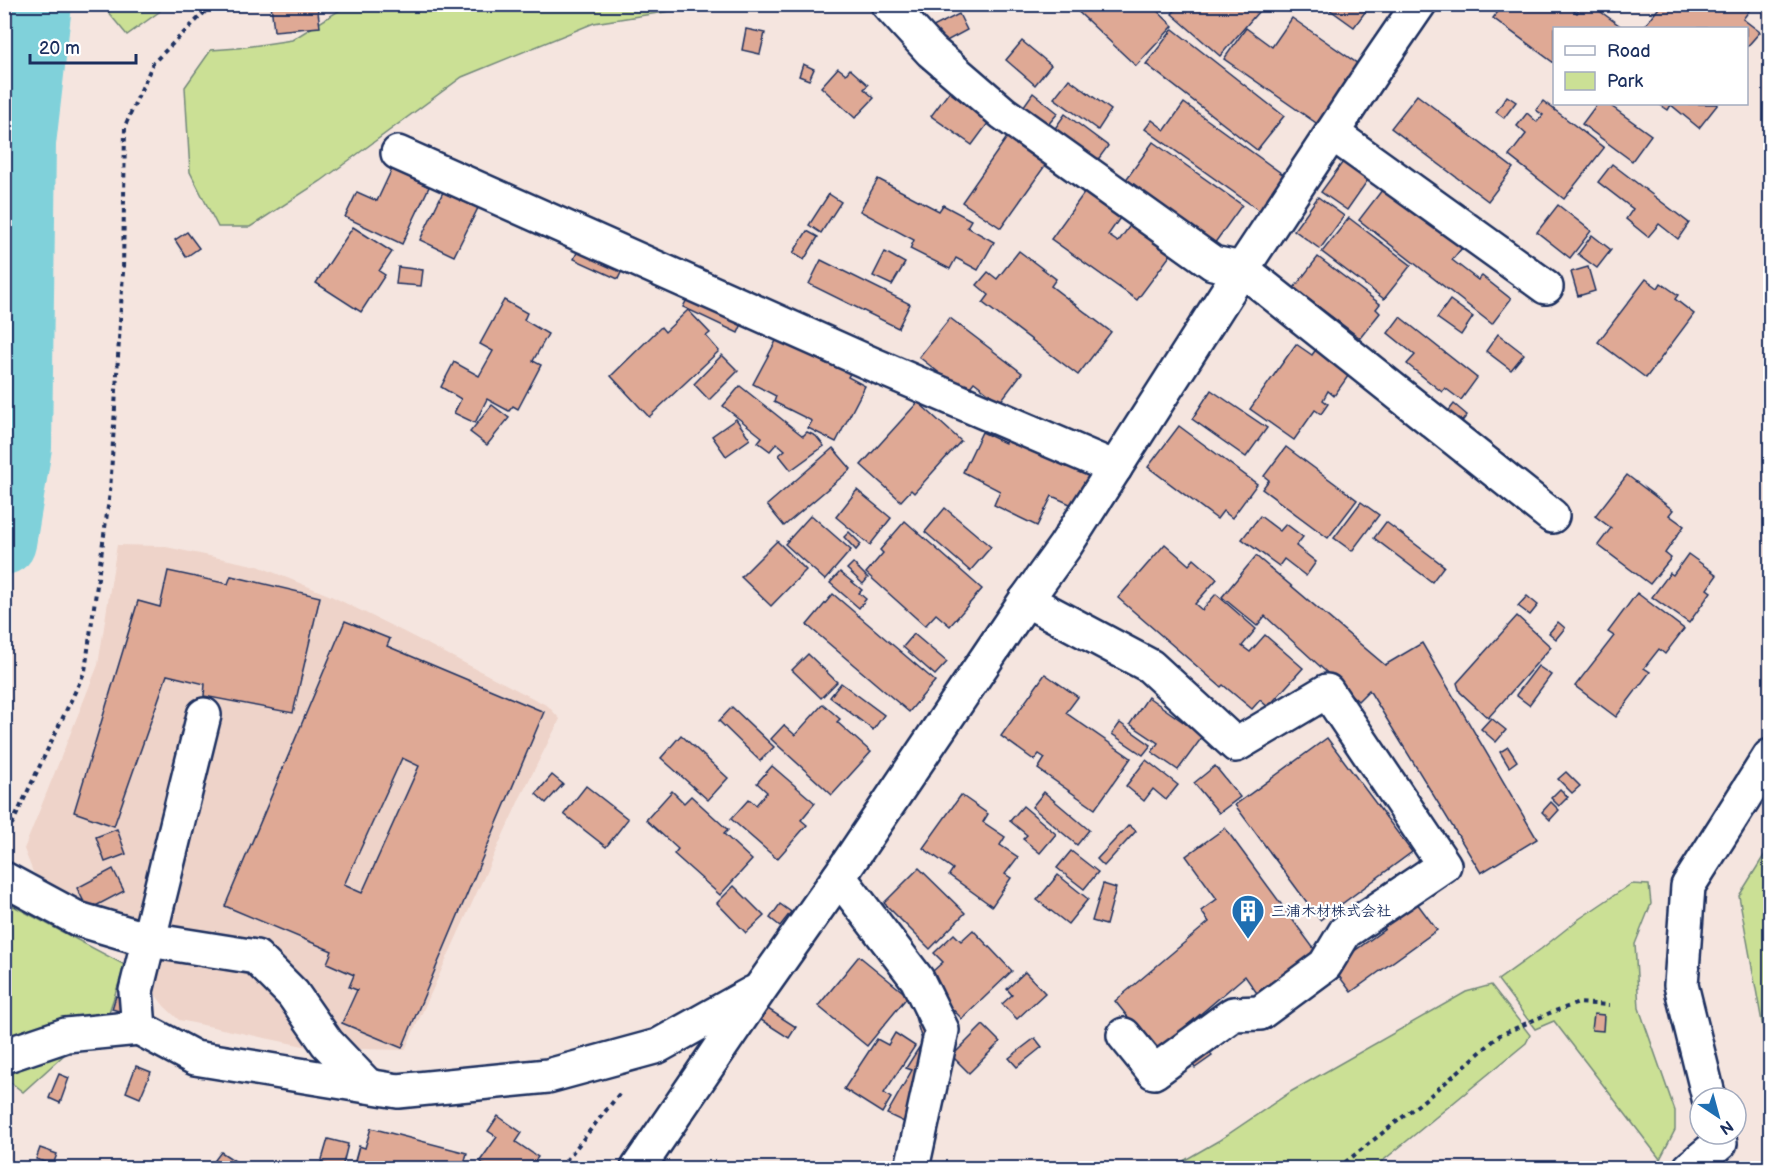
<svg xmlns="http://www.w3.org/2000/svg" width="1775" height="1173" font-family="'Balsamiq Sans','Klee One',sans-serif">
<style>
.built{fill:#eed3c9}
.green{fill:#cbe095;stroke:#73887a;stroke-width:1.5}
.lines{fill:none;stroke-linecap:round;stroke-linejoin:round}
.river{stroke:#80d1da;stroke-width:64}
.building{fill:#dfa995;stroke:#1b2f5e;stroke-width:1.5;fill-rule:evenodd}
.minor-casing{stroke:#1b2f5e;stroke-width:38}
.path{stroke:#1b2f5e;stroke-width:4;stroke-dasharray:4.5 4.5;stroke-linecap:butt}
.minor{stroke:#fff;stroke-width:33}
.labels{text-anchor:middle;stroke-width:4.5;stroke-linejoin:round;paint-order:stroke}
.poi-label{font-size:15px;font-weight:bold;fill:#1b2f5e;stroke:#fff;text-anchor:start}
</style>
<rect width="100%" height="100%" fill="#f5e5df"/>
<filter id="ink" filterUnits="userSpaceOnUse"><feTurbulence type="fractalNoise" baseFrequency=".0167" numOctaves="2"/><feDisplacementMap in="SourceGraphic" scale="12" xChannelSelector="R" yChannelSelector="G"/><feConvolveMatrix kernelMatrix="1 2 1 2 8 2 1 2 1" color-interpolation-filters="sRGB"/></filter>
<g filter="url(#ink)">
<polygon class="built" points="117,545 161,546 258,566 331,596 402,631 548,706 560,719 520,798 405,1050 313,1048 179,1020 164,1006 126,955 33,872 24,849 98,665"/>
<g class="green">
<polygon points="102,5 165,5 159,12 127,35"/>
<polygon points="348,5 832,5 684,9 594,23 462,77 321,181 250,227 218,227 190,172 185,87 211,50 238,48 292,40"/>
<polygon points="1770,846 1770,1066 1739,896"/>
<polygon points="1631,884 1649,885 1651,904 1635,944 1639,1008 1675,1111 1675,1130 1660,1159 1554,1021 1535,1029 1498,980 1541,949 1579,919"/>
<polygon points="4,901 125,965 108,1015 23,1092 5,1078"/>
<polygon points="1491,985 1530,1035 1526,1043 1374,1168 1171,1168 1218,1141 1292,1091 1466,992"/>
</g>
<g class="lines">
<polyline class="river" points="4,543 20,447 24,143 40,4"/>
</g>
<g class="building">
<polygon points="271,4 317,4 320,27 274,31"/>
<polygon points="1070,4 1150,4 1173,26 1136,66"/>
<polygon points="1180,4 1265,4 1220,56 1172,14"/>
<polygon points="1322,4 1371,4 1354,27"/>
<polygon points="1504,4 1568,4 1567,6 1577,13 1583,4 1590,4 1623,28 1554,28 1554,63 1493,18"/>
<polygon points="1662,4 1741,4 1749,11 1743,19 1760,32 1746,48 1746,28 1643,28"/>
<polygon points="959,14 967,30 941,44 933,27"/>
<polygon points="1292,18 1361,66 1322,127 1224,59 1246,28 1272,47"/>
<polygon points="746,29 765,33 760,54 742,50"/>
<polygon points="1173,29 1284,116 1257,150 1146,64"/>
<polygon points="1022,41 1051,65 1035,85 1006,60"/>
<polygon points="803,64 814,69 809,80 799,76"/>
<polygon points="838,68 846,74 850,69 868,85 864,89 874,98 855,118 821,87"/>
<polygon points="1069,79 1111,110 1098,130 1054,98"/>
<polygon points="949,92 989,122 972,145 931,116"/>
<polygon points="1033,93 1058,113 1045,128 1021,110"/>
<polygon points="1417,95 1513,168 1488,201 1391,128"/>
<polygon points="1507,96 1516,102 1504,118 1496,112"/>
<polygon points="1543,101 1604,148 1564,199 1509,156 1526,134 1517,126 1527,113 1537,122 1543,115 1536,110"/>
<polygon points="1184,103 1285,176 1260,211 1145,129 1152,120 1165,130"/>
<polygon points="1597,104 1608,104 1651,135 1632,161 1582,124"/>
<polygon points="1659,104 1718,104 1699,128 1671,105 1668,110"/>
<polygon points="1065,114 1108,146 1094,165 1051,134"/>
<polygon points="1010,133 1049,160 1001,228 962,202"/>
<polygon points="1153,142 1242,205 1214,244 1125,181"/>
<polygon points="1345,159 1370,177 1347,210 1321,192"/>
<polygon points="1612,164 1689,223 1678,239 1659,224 1648,237 1626,219 1633,209 1598,182"/>
<polygon points="392,169 429,187 402,244 345,217 357,192 377,201"/>
<polygon points="878,179 939,211 943,205 971,220 967,227 994,242 978,270 956,258 950,269 910,249 914,240 860,211"/>
<polygon points="1389,181 1467,242 1452,260 1478,280 1482,276 1511,299 1492,324 1359,220"/>
<polygon points="1087,189 1122,215 1108,235 1118,242 1134,220 1175,249 1137,300 1051,239"/>
<polygon points="443,192 478,208 454,256 420,240"/>
<polygon points="829,194 841,202 821,233 809,225"/>
<polygon points="1318,197 1344,216 1320,249 1294,230"/>
<polygon points="1558,205 1591,231 1570,258 1537,232"/>
<polygon points="1349,218 1411,265 1384,299 1322,252"/>
<polygon points="353,227 392,252 379,271 385,275 361,312 316,283"/>
<polygon points="807,231 818,237 804,260 793,253"/>
<polygon points="187,232 199,248 186,257 175,240"/>
<polygon points="1592,235 1611,250 1597,268 1578,254"/>
<polygon points="581,244 625,264 618,279 574,259"/>
<polygon points="1019,251 1056,279 1051,286 1111,332 1078,375 983,303 989,295 977,285 988,272 997,279"/>
<polygon points="885,252 905,263 892,285 873,276"/>
<polygon points="1318,257 1380,304 1376,309 1380,313 1360,338 1294,288"/>
<polygon points="821,260 910,304 898,328 809,284"/>
<polygon points="398,267 423,270 421,286 396,284"/>
<polygon points="1588,267 1595,291 1578,296 1571,272"/>
<polygon points="1646,279 1658,288 1661,283 1678,295 1675,299 1694,314 1646,378 1598,342"/>
<polygon points="691,292 745,317 738,333 683,307"/>
<polygon points="504,300 527,313 524,320 548,334 533,361 541,365 518,409 513,406 509,411 487,399 475,423 454,413 461,399 441,387 454,362 479,376 493,351 480,344"/>
<polygon points="1450,300 1473,317 1461,335 1437,318"/>
<polygon points="688,310 710,333 706,336 719,351 649,417 611,376 661,327 665,332"/>
<polygon points="1400,317 1477,378 1461,400 1445,388 1442,392 1407,364 1415,355 1388,333"/>
<polygon points="950,318 1022,373 1000,402 974,382 965,393 919,357"/>
<polygon points="1498,334 1524,354 1511,370 1486,351"/>
<polygon points="777,339 827,364 830,359 852,370 848,377 865,386 836,442 808,428 812,421 774,402 776,396 753,384"/>
<polygon points="1296,344 1312,355 1317,348 1351,372 1334,396 1328,391 1323,400 1328,404 1321,414 1315,410 1294,440 1250,409"/>
<polygon points="722,355 738,371 709,400 694,384"/>
<polygon points="740,386 803,436 807,432 816,436 824,446 791,470 779,455 785,450 777,443 770,451 758,442 762,437 723,406"/>
<polygon points="1211,390 1267,428 1246,457 1192,419"/>
<polygon points="918,402 961,441 914,493 911,490 901,501 861,465"/>
<polygon points="1454,404 1467,415 1460,424 1447,413"/>
<polygon points="492,405 509,418 487,445 470,432"/>
<polygon points="736,419 750,439 726,456 712,436"/>
<polygon points="1179,426 1257,484 1232,518 1223,511 1217,519 1148,467"/>
<polygon points="982,432 1005,443 1008,436 1094,477 1079,508 1052,496 1037,526 994,505 1000,491 963,472"/>
<polygon points="1286,447 1357,500 1328,538 1262,489 1269,480 1264,476"/>
<polygon points="833,448 851,469 784,526 767,505"/>
<polygon points="1627,475 1673,510 1669,515 1684,526 1665,553 1671,558 1650,584 1598,545 1611,528 1595,516"/>
<polygon points="857,490 891,518 870,545 836,517"/>
<polygon points="1361,502 1379,515 1352,551 1334,538"/>
<polygon points="945,508 991,547 970,571 925,532"/>
<polygon points="811,515 851,550 825,580 785,544"/>
<polygon points="1260,516 1280,531 1286,524 1303,537 1296,546 1316,562 1306,576 1284,559 1279,566 1242,539"/>
<polygon points="905,521 982,589 950,626 936,614 925,626 866,573 883,553 880,550"/>
<polygon points="1386,522 1444,566 1432,582 1374,538"/>
<polygon points="849,532 861,544 856,550 844,537"/>
<polygon points="777,541 806,570 771,606 741,577"/>
<polygon points="1165,544 1189,565 1194,559 1217,579 1195,604 1202,610 1216,594 1256,629 1242,646 1250,652 1265,635 1303,668 1268,707 1260,700 1252,709 1223,685 1221,687 1118,598"/>
<polygon points="1688,554 1717,575 1707,589 1711,592 1689,623 1652,597 1670,573 1673,575"/>
<polygon points="1256,556 1385,665 1422,643 1537,839 1481,873 1369,690 1358,701 1265,616 1257,626 1222,597"/>
<polygon points="853,563 868,578 863,584 847,569"/>
<polygon points="168,571 228,584 231,576 320,597 293,713 204,696 205,684 167,675 114,826 74,812 138,601 160,607"/>
<polygon points="840,572 862,590 859,593 866,599 859,608 830,583"/>
<polygon points="1637,593 1684,629 1665,654 1659,649 1644,668 1650,672 1616,717 1575,686 1614,636 1608,632"/>
<polygon points="833,594 935,681 909,712 807,625"/>
<polygon points="1527,596 1538,605 1530,615 1518,606"/>
<polygon points="1517,616 1551,647 1488,718 1460,692 1457,683"/>
<path d="M345,621l45,18 -3,7 157,66 -142,336 -60,-25 15,-33 -8,-3 5,-12 -27,-12 5,-12 -107,-45zM402,758l17,8 -57,127 -18,-8z"/>
<polygon points="1558,622 1565,628 1556,639 1549,633"/>
<polygon points="914,634 947,662 935,675 903,647"/>
<polygon points="808,654 837,682 821,698 792,670"/>
<polygon points="1538,666 1551,675 1529,705 1516,695"/>
<polygon points="1045,674 1078,697 1066,713 1131,758 1095,809 1038,769 1045,758 1039,754 1034,760 1001,736"/>
<polygon points="841,683 884,715 873,730 830,697"/>
<polygon points="1148,697 1203,736 1178,770 1152,752 1158,743 1130,724"/>
<polygon points="823,704 840,719 837,722 871,752 832,795 771,739 784,725 795,735"/>
<polygon points="732,707 774,747 760,761 719,721"/>
<polygon points="1491,718 1506,730 1496,742 1481,729"/>
<polygon points="1120,723 1151,745 1143,755 1112,734"/>
<polygon points="681,735 728,778 708,800 661,758"/>
<polygon points="1327,738 1412,852 1320,920 1235,805"/>
<polygon points="1508,747 1517,761 1509,767 1500,752"/>
<polygon points="1146,760 1178,785 1166,800 1153,789 1144,801 1126,786"/>
<polygon points="772,766 815,803 801,820 807,825 777,859 731,819 749,799 756,805 767,792 757,783"/>
<polygon points="1215,766 1240,797 1219,813 1194,783"/>
<polygon points="1566,772 1580,786 1572,793 1558,779"/>
<polygon points="552,775 563,784 546,803 536,794"/>
<polygon points="586,786 628,819 606,847 564,814"/>
<polygon points="1560,789 1568,797 1559,806 1551,798"/>
<polygon points="672,791 684,803 691,796 728,830 724,834 752,860 720,895 674,854 678,849 646,820"/>
<polygon points="1044,792 1089,830 1077,845 1032,807"/>
<polygon points="961,795 988,814 983,822 1005,837 1000,845 1018,857 1005,874 1011,878 992,906 949,875 953,869 923,848"/>
<polygon points="1551,802 1559,810 1550,820 1542,812"/>
<polygon points="1023,806 1056,834 1040,853 1023,839 1027,835 1010,821"/>
<polygon points="1129,825 1136,831 1104,866 1097,859"/>
<polygon points="1225,828 1320,957 1261,999 1245,976 1156,1052 1115,1001 1209,922 1201,911 1217,899 1186,856"/>
<polygon points="117,829 126,854 105,862 96,837"/>
<polygon points="1071,851 1098,872 1084,889 1057,868"/>
<polygon points="919,868 965,913 930,949 884,903"/>
<polygon points="113,869 124,891 88,910 77,888"/>
<polygon points="1058,875 1088,899 1068,924 1037,900"/>
<polygon points="1103,884 1116,888 1106,925 1092,921"/>
<polygon points="734,886 764,916 746,933 717,903"/>
<polygon points="1411,895 1437,930 1351,992 1332,967 1385,929 1378,919"/>
<polygon points="780,904 791,912 780,926 770,918"/>
<polygon points="973,930 1012,971 962,1019 924,979 943,962 934,953 954,934 961,941"/>
<polygon points="859,956 908,996 867,1046 818,1006"/>
<polygon points="1025,972 1045,993 1017,1019 1002,1004 1012,995 1007,989"/>
<polygon points="116,996 130,1000 126,1013 112,1009"/>
<polygon points="922,1003 932,1037 922,1040 912,1007"/>
<polygon points="768,1009 796,1027 789,1038 761,1020"/>
<polygon points="1594,1014 1604,1015 1603,1031 1592,1030"/>
<polygon points="983,1025 1000,1042 969,1073 952,1056"/>
<polygon points="895,1033 915,1046 884,1093 891,1098 882,1113 844,1089 877,1039 888,1045"/>
<polygon points="1035,1038 1042,1047 1017,1067 1009,1058"/>
<polygon points="920,1046 931,1046 904,1122 887,1114 912,1070 906,1068"/>
<polygon points="1206,1046 1212,1056 1195,1068 1188,1058"/>
<polygon points="136,1066 151,1072 140,1098 126,1092"/>
<polygon points="59,1074 69,1078 60,1103 49,1098"/>
<polygon points="498,1116 522,1133 516,1142 538,1157 530,1168 485,1168 487,1167 480,1161 497,1137 488,1131"/>
<polygon points="371,1128 467,1153 463,1168 353,1168 359,1146 365,1148"/>
<polygon points="328,1139 348,1144 342,1168 321,1163"/>
<polygon points="40,1148 57,1154 53,1165 36,1159"/>
<polygon points="221,1152 246,1168 209,1168"/>
</g>
<g class="lines">
<g class="minor-casing">
<g id="minor">
<polyline points="888,4 931,51 1003,113 1213,263 1242,269 1552,516"/>
<polyline points="1332,133 1546,287"/>
<polyline points="398,153 872,364 1115,468"/>
<polyline points="1026,600 1150,666 1236,745 1327,691 1444,865 1345,932 1325,965 1260,1013 1233,1014 1154,1072 1124,1035"/>
<polyline points="204,715 136,991 139,1028 195,1058 398,1091 548,1076 658,1046 753,993"/>
<polyline points="839,877 917,979 942,1030 912,1168"/>
<polyline points="4,879 78,919 149,940 256,957 293,994 327,1043 368,1086"/>
<polyline points="4,1056 66,1035 139,1028"/>
<polyline points="1709,1098 1681,985 1688,886 1770,756"/>
<polyline points="638,1168 760,989 839,877 1026,600 1065,546 1242,269 1373,71 1419,4"/>
<polyline points="1690,1168 1720,1143"/>
</g>
</g>
<g class="path">
<polyline points="4,841 85,671 110,492 123,272 125,126 153,63 213,4"/>
<polyline points="560,1168 620,1093"/>
<polyline points="1338,1168 1437,1090 1500,1035 1552,1012 1579,1003 1609,1005"/>
</g>
<use href="#minor" class="minor"/>
</g>
</g>
<defs>
<g id="building-pin" transform="scale(1.725)"><path d="M0 17L-7.5 6A9.5 9.5 0 1 1 7.5 6Z" fill="#1f6fb2" stroke="#fff"/><path d="M-4-6H4V6H1V3H-1V6H-4ZM-2.5-4.3h1.7v1.8h-1.7ZM.8-4.3h1.7v1.8H.8ZM-2.5-1h1.7V.8h-1.7ZM.8-1h1.7V.8H.8Z" fill="#fff"/></g>
</defs>
<g fill-rule="evenodd">
<use href="#building-pin" x="1248" y="911"/>
</g>
<g class="labels">
<g class="poi-label">
<text x="1271" y="916">三浦木材株式会社</text>
</g>
</g>
<rect width="1775" height="1173" fill="none" stroke="#fff" stroke-width="24"/>
<rect x="12" y="12" width="1751" height="1149" fill="none" stroke="#1b2f5e" stroke-width="2" filter="url(#ink)"/>
<rect x="1553" y="27" width="195" height="78" fill="#ffffff" stroke="#a4acbf" stroke-width="1.5"/>
<rect x="1565" y="46" width="30" height="9" fill="#ffffff" stroke="#a4acbf" stroke-width="1.5"/>
<text x="1607" y="57" font-size="18" fill="#1b2f5e">Road</text>
<rect x="1565" y="72" width="30" height="18" fill="#cbe095" stroke="#a4acbf" stroke-width="1.5"/>
<text x="1607" y="87" font-size="18" fill="#1b2f5e">Park</text>
<g transform="translate(1718 1116) rotate(144)"><circle r="28" fill="#ffffff" stroke="#a4acbf" stroke-width="1.5"/>
<path d="M0-4.5L10 22L0 15L-10 22Z" fill="#1f6fb2"/>
<text y="-9" font-size="16" font-weight="bold" text-anchor="middle" fill="#1b2f5e">N</text>
</g>
<path d="M30 54v9h106v-9" fill="none" stroke="#1b2f5e" stroke-width="3"/>
<text x="39" y="54" font-size="18" fill="#1b2f5e" stroke="#ffffff" stroke-width="4.5" paint-order="stroke">20 m</text>
</svg>
